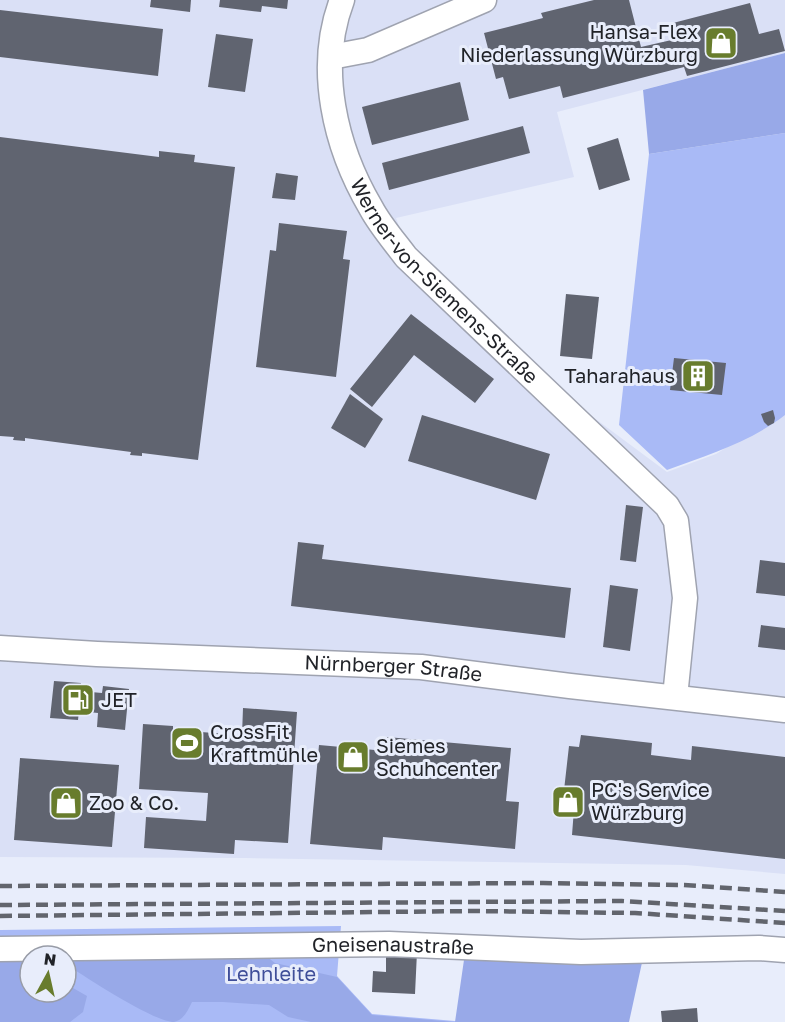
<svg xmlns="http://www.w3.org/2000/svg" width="785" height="1022" font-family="'Golos Text',sans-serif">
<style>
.built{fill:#dae0f6}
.green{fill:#a9baf6;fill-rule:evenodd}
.forest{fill:#98a9e8}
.building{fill:#606470}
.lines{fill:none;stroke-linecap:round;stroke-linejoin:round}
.minor-casing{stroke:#9fa3b0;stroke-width:27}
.minor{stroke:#fff;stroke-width:24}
.rail{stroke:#62656d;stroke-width:4.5;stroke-dasharray:12 6;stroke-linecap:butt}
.labels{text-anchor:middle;stroke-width:6;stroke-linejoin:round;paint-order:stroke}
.poi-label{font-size:20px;fill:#212328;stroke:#e8edfb;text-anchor:start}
.street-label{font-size:20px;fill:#212328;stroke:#e8edfb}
.park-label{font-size:20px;fill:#3f4e99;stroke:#e8edfb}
</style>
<rect width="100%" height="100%" fill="#e8edfb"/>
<polygon class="built" points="0,0 785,0 785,53 557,112 574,177 396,218 423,291 667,472 716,454 785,410 785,874 686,865 246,858 0,857"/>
<g class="green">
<path d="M785,133v282c-35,27 -77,40 -118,55l-48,-45 30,-271z"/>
<path d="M341,926l-4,50 35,38 83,7 173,1h-628v-92zM30,956h36v36h-36z"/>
</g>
<g class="forest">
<polygon points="785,53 785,133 649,154 643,90"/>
<path d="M262,953l13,10 62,14 35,38 83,7 10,-69 178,5 -14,64h-318l-23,-5 -19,-12 -46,-3h-31c-4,8 -8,18 -18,20 -20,0 -89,-45 -108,-58v-8z"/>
<polygon points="0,954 9,954 30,965 30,992 66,992 66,984 87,996 83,1012 70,1022 0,1022"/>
</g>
<g class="building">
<polygon points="151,0 191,0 190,12 150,7"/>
<polygon points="220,0 288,0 287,9 262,6 261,12 219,7"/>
<polygon points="594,0 629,0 641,47 676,39 673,23 750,3 759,34 779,29 785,51 687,76 684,67 563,98 560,86 509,99 503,77 496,79 484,33 543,18 541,13"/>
<polygon points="0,10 163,29 158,76 0,57"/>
<polygon points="216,34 253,39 245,92 208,87"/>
<polygon points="460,82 469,120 372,145 362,107"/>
<polygon points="523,126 530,153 389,190 382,163"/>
<polygon points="0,137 159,157 159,151 195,155 194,162 235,167 198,460 142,453 142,456 130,455 131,452 25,438 25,441 13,440 14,437 0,436"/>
<polygon points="618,138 630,180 599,190 587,148"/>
<polygon points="276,173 298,176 295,200 272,198"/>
<polygon points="279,223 347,231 343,259 350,260 336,377 256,367 270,250 276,251"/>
<polygon points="566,294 599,297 592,359 560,356"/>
<polygon points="411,314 494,379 475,403 414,355 372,407 350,389"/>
<polygon points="674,358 726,363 722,395 670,390"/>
<polygon points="350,394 383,419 365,448 331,428"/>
<polygon points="773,410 775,418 774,423 768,426 764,422 761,414"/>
<polygon points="422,415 550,454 536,500 408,461"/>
<polygon points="626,505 643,507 636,562 620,560"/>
<polygon points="298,542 324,545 322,559 571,588 565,638 291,606"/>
<polygon points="760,560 785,563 785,596 756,593"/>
<polygon points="610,585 638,589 630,651 603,647"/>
<polygon points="761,625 785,628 785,650 758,647"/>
<polygon points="54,681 81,683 80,691 102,693 103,686 129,689 125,730 97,727 98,713 79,711 78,720 50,718"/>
<polygon points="243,708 297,712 288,843 235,840 234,854 144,848 146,817 206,821 208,793 139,789 143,724 173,726 173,730 242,735"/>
<polygon points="581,735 652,743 651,755 691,760 692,746 785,757 785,859 572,835 574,809 562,808 569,746 579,747"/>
<polygon points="387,737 511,748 506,801 519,802 515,849 383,837 382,850 310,844 319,745 386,751"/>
<polygon points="20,758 119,765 112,847 14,840"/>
<polygon points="386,951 417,952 415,994 372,992 373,971 386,972"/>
<polygon points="697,1008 698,1022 662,1022 661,1011"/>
</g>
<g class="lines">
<g class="minor-casing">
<g id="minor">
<path id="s1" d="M342,0c-26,68 -7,147 29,208 9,17 23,33 35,49l261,249 9,15 9,77 -10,99"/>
<polyline points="331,57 368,50 484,0"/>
<path id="s2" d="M0,648l97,6 324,13 149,19 215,24"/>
<path id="s3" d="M0,949l389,-5 192,8 178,-4 26,2"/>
</g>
</g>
<use href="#minor" class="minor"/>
<g class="rail">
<polyline points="0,886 543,883 684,885 785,892"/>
<polyline points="0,905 622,901 785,911"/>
<polyline points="0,916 474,911 635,913 785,923"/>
</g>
</g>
<defs>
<g id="shop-square" transform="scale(1.725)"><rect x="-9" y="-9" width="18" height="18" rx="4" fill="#687c2d" stroke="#e8edfb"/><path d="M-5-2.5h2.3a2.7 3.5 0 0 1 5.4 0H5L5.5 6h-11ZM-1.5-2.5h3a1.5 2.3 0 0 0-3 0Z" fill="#fff"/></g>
<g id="building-square" transform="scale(1.725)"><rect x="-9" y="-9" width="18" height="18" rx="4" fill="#687c2d" stroke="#e8edfb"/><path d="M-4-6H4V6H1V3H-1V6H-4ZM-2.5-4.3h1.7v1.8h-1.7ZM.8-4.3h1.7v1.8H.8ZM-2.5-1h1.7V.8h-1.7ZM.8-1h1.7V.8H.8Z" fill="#fff"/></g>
<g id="fuel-square" transform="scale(1.725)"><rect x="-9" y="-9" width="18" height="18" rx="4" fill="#687c2d" stroke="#e8edfb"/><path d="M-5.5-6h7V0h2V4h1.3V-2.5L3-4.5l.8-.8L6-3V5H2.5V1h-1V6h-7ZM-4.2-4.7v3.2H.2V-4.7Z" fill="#fff"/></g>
<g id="stadium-square" transform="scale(1.725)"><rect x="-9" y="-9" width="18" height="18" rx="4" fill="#687c2d" stroke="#e8edfb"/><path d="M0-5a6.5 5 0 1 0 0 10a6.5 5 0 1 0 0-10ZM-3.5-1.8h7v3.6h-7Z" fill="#fff"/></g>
</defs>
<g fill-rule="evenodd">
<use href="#shop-square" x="721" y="43"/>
<use href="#building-square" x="698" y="376"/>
<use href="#fuel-square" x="78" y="700"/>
<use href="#stadium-square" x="187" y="743"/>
<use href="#shop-square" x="353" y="757"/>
<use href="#shop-square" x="568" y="802"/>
<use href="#shop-square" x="66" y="803"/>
</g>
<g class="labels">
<g class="poi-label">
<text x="698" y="39" text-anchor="end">Hansa-Flex<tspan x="698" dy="23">Niederlassung Würzburg</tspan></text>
<text x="675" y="383" text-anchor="end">Taharahaus</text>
<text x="101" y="707">JET</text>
<text x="210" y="739">CrossFit<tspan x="210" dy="23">Kraftmühle</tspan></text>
<text x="376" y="753">Siemes<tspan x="376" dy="23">Schuhcenter</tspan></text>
<text x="591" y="797">PC's Service<tspan x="591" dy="23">Würzburg</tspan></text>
<text x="89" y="810">Zoo &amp; Co.</text>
</g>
<g class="street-label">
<text dy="7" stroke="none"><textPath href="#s1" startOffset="320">Werner-von-Siemens-Straße</textPath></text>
<text dy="7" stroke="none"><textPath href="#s2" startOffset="394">Nürnberger Straße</textPath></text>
<text dy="7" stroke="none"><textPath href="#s3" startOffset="393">Gneisenaustraße</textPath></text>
</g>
<g class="park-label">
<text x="271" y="981">Lehnleite</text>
</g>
</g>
<g transform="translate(48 974) rotate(8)"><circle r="28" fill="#e8edfb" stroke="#989ca7" stroke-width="1.5"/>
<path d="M0-4.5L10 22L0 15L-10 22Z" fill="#687c2d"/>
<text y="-9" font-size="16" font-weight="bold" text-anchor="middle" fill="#212328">N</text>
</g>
</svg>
